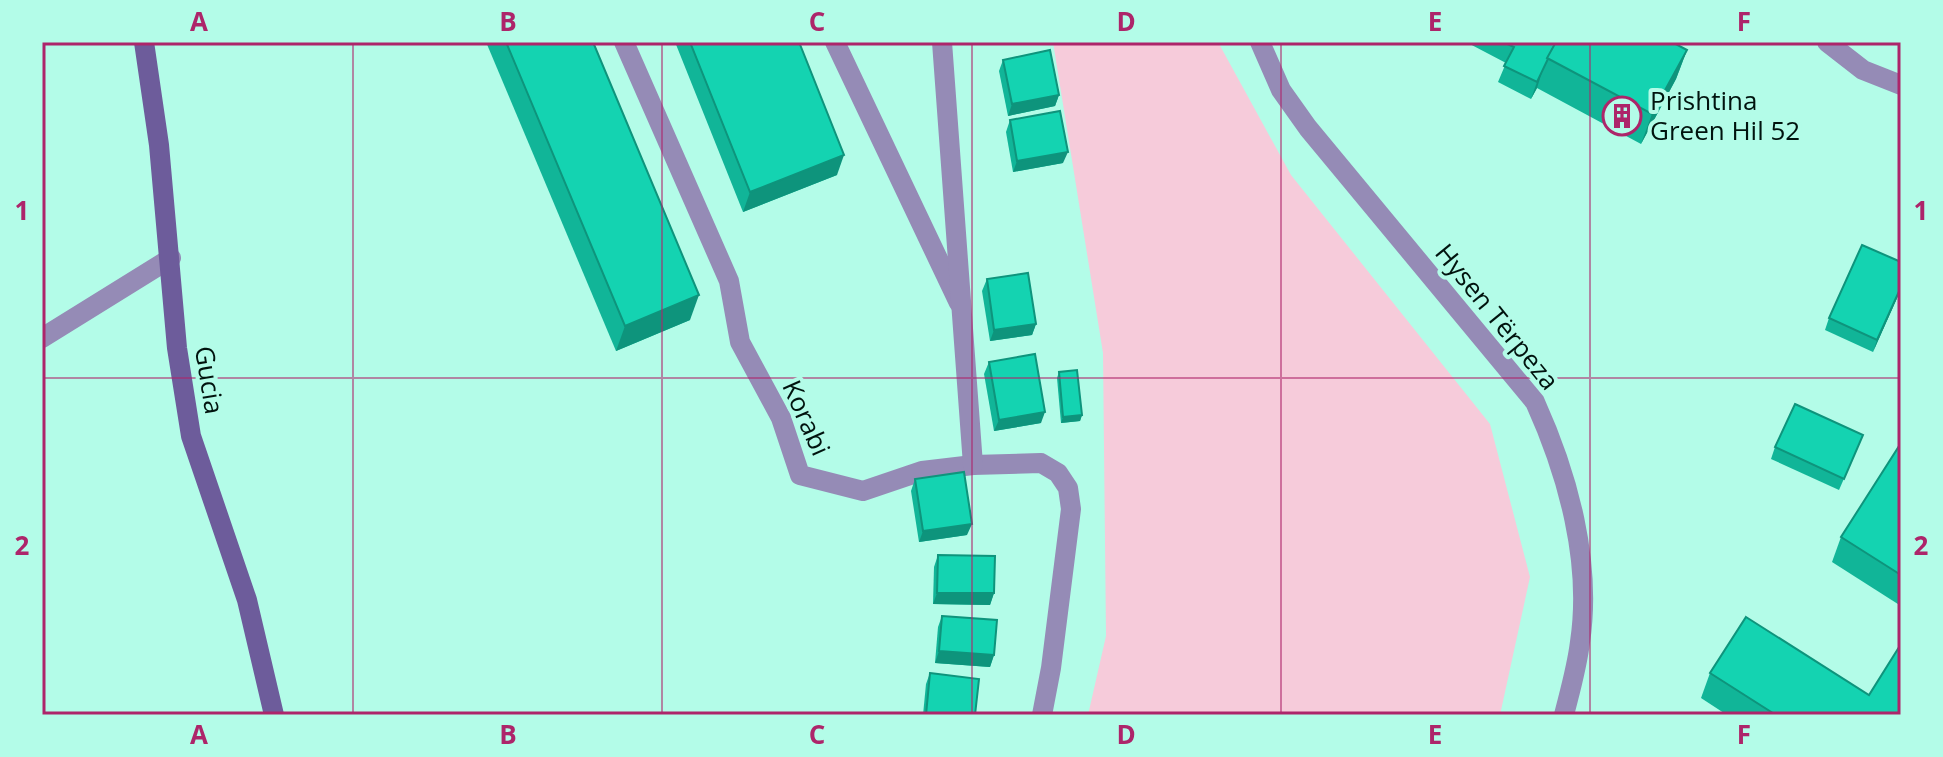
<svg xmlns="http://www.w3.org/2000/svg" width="1943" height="757" font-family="'Open Sans',sans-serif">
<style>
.green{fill:#f6cbda}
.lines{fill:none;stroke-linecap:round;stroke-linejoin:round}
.street{stroke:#958bb6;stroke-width:20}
.secondary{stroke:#6d5c9b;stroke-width:20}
.wall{fill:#11b598}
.shaded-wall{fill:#0e947c}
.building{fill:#14d3b1;stroke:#0e947c;stroke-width:2}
.grid{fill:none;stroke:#ad256a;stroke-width:2;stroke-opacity:0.55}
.labels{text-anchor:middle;stroke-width:8;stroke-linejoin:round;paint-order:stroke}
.poi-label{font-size:26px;fill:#00130e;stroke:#b3fce8;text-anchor:start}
.street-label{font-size:26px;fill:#00130e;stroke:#b3fce8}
.neatline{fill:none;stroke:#ad256a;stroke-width:3}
.grid-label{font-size:26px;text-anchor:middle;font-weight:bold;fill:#ad256a}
</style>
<rect width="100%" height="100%" fill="#b3fce8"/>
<polygon class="green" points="1053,42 1218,42 1291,175 1490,424 1530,577 1500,715 1088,715 1106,636 1103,353"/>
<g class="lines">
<g class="street">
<polyline points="624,42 729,281 740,342 781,418 800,475 863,491 922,471 973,465 1041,463 1058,473 1068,488 1071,509 1051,668 1042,715"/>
<polyline points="835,42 959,303"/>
<polyline points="942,42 973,465"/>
<path d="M1260,42l21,48 27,38 227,274c33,73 57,160 45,240 -3,25 -10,49 -16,73"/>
<polyline points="1827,42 1863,70 1901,85"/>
<polyline points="42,338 171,258"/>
</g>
<polyline class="secondary" points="144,42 159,145 177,348 191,436 247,600 274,715"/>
</g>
<g class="wall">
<polygon points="486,42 593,42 690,320 616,351"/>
<polygon points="675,42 799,42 837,175 743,212"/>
<polygon points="1466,42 1672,42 1687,50 1676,79 1641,144 1537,88 1531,99 1498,82 1506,63"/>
<polygon points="1003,60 1059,95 1055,106 1008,116 999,71"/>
<polygon points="1010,120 1063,163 1013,172 1006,132"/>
<polygon points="987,279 1036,324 1032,335 990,341 982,291"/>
<polygon points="1901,289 1873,352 1825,330 1829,318"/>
<polygon points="989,362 1041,423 994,431 984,374"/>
<polygon points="1059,372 1082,415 1080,421 1061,423 1057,378"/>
<polygon points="1863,435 1839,490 1771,459 1775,447"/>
<polygon points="1901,443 1901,606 1832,562 1841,537"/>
<polygon points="915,479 967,535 919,542 911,491"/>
<polygon points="938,555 994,593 990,605 933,604 934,567"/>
<polygon points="942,616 994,655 990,667 935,663 938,627"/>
<polygon points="930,673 975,715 923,715 926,684"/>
<polygon points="1710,673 1869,695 1901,715 1727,715 1701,698"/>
</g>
<g class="shaded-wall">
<polygon points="1687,50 1676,79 1641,144 1652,114"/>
<polygon points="1542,72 1537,88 1531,99 1537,82"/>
<polygon points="1059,95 1055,106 1008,116 1012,104"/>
<polygon points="1068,152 1063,163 1013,172 1017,161"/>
<polygon points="844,155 837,175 743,212 750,192"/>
<polygon points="1901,287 1901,289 1873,352 1877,340"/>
<polygon points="699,295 690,320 616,351 625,326"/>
<polygon points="1036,324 1032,335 990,341 994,330"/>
<polygon points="1045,412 1041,423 994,431 999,420"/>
<polygon points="1082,415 1080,421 1061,423 1063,417"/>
<polygon points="972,524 967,535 919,542 923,531"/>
<polygon points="937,593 994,593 990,605 933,604"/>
<polygon points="939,651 994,655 990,667 935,663"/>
</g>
<g class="building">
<polygon points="506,42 593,42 699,295 625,326"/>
<polygon points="690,42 799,42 844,155 750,192"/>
<polygon points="1503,42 1556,42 1537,82 1504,66 1514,47"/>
<polygon points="1556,42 1672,42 1687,50 1652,114 1547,58"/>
<polygon points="1050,50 1059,95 1012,104 1003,60"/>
<polygon points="1060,111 1068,152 1017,161 1010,120"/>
<polygon points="1862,245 1901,262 1901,287 1877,340 1829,318"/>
<polygon points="1028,273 1036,324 994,330 987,279"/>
<polygon points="1035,354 1045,412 999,420 989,362"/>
<polygon points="1077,370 1082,415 1063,417 1059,372"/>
<polygon points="1795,404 1863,435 1844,479 1775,447"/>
<polygon points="1901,443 1901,575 1841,537"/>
<polygon points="964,472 972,524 923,531 915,479"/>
<polygon points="938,555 995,556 994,593 937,593"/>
<polygon points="942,616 997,620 994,655 939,651"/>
<polygon points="1746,617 1869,695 1901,644 1901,715 1776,715 1710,673"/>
<polygon points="930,673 979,679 975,715 926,715"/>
</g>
<path class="grid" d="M353,42v673M662,42v673M972,42v673M1281,42v673M1590,42v673M42,378h1859"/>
<defs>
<g id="building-ring" transform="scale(2)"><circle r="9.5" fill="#b3fce8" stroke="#ad256a" stroke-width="1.5"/><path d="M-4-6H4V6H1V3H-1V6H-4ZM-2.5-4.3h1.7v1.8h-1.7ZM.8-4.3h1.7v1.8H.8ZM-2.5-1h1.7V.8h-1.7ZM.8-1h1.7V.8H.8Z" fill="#ad256a"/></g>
</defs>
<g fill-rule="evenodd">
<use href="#building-ring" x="1622" y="116"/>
</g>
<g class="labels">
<g class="poi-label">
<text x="1650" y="110">Prishtina<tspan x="1650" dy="30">Green Hil 52</tspan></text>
</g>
<g class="street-label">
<text transform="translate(1497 317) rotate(51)" y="9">Hysen Tërpeza</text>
<text transform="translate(209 380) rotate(81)" y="9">Gucia</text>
<text transform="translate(806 418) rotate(66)" y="9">Korabi</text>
</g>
</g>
<rect width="1943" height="757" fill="none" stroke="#b3fce8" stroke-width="88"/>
<rect x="44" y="44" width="1855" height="669" class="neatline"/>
<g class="grid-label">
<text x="199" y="31">A</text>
<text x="508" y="31">B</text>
<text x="817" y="31">C</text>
<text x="1126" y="31">D</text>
<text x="1435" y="31">E</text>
<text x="1744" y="31">F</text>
<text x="22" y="220">1</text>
<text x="1921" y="220">1</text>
<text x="22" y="555">2</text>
<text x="1921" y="555">2</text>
<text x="199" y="744">A</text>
<text x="508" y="744">B</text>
<text x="817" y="744">C</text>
<text x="1126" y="744">D</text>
<text x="1435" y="744">E</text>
<text x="1744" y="744">F</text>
</g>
</svg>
